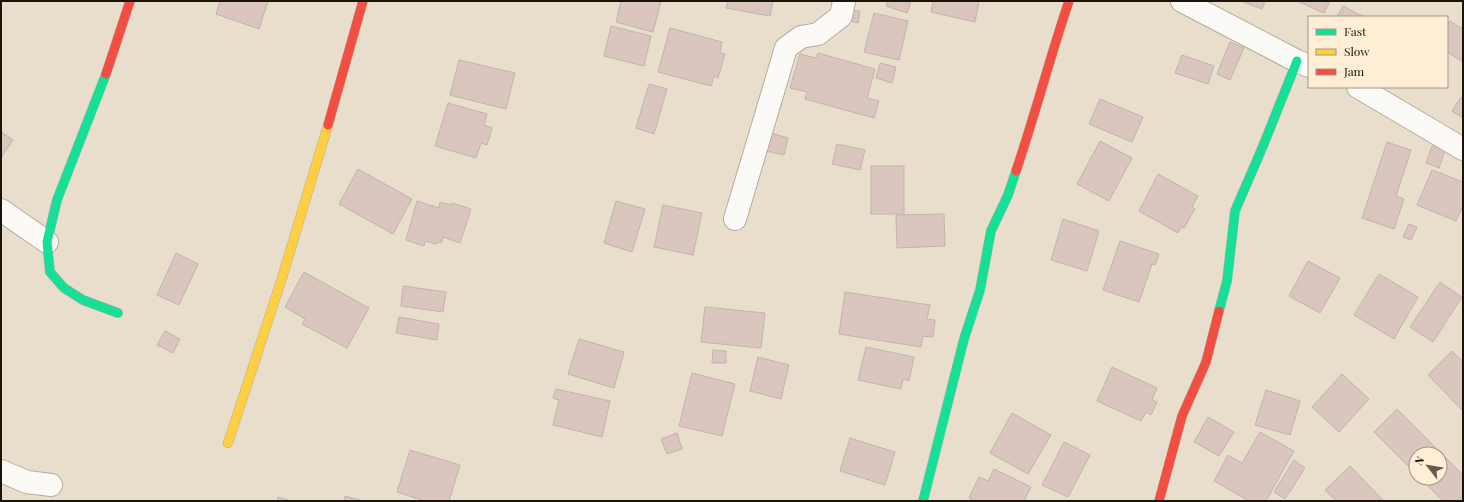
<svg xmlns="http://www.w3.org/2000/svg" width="1464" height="502" font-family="'Playfair Display',serif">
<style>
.building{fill:#dac6be;stroke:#c1b4ac}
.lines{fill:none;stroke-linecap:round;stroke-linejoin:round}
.street-casing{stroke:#b5ac9f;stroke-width:24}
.fast-casing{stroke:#b5ac9f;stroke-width:10}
.slow-casing{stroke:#b5ac9f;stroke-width:10}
.jam-casing{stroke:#b5ac9f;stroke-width:10}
.street{stroke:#fcfaf7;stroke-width:22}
.fast{stroke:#16e098;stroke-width:9}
.slow{stroke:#ffcf43;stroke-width:9}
.jam{stroke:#f24e42;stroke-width:9}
</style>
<rect width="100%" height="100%" fill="#e9ddcc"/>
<g class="building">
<polygon points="220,1 268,1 259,29 216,14"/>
<polygon points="621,1 661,1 653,32 616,22"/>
<polygon points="728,1 773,1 770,16 726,8"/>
<polygon points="888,1 911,1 907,13 886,6"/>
<polygon points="933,1 979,1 975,22 931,12"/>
<polygon points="1241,1 1265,1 1262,9"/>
<polygon points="1297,1 1330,1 1324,13"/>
<polygon points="1343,6 1364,17 1337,17"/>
<polygon points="853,10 860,11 858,23 851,21"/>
<polygon points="874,13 908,21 899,60 864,52"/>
<polygon points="1450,21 1463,29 1463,62 1447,52 1447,26"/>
<polygon points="611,26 651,36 644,66 604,56"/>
<polygon points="670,28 722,42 720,53 725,54 718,78 714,76 711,86 658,72"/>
<polygon points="1230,42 1244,48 1230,80 1217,74"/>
<polygon points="818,53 875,69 867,98 879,101 874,118 805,99 807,92 790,88 800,54 816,58"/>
<polygon points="1182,55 1214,66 1208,84 1175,73"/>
<polygon points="459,60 515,73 506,109 450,95"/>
<polygon points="880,63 896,67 892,83 876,78"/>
<polygon points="649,84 667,89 654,134 636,128"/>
<polygon points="1461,97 1463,98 1463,118 1452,111"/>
<polygon points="1100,99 1143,117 1132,142 1089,124"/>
<polygon points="448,103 487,114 484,125 492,128 487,145 481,143 476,158 435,146"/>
<polygon points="1,132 13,140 1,158"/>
<polygon points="771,133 788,138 784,155 766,151"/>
<polygon points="1100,141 1132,158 1109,201 1077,184"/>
<polygon points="1387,142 1411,150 1396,196 1404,199 1394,229 1362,218"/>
<polygon points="837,144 865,150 860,170 832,164"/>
<polygon points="1432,146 1445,150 1439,168 1426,163"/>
<rect x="871" y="166" width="33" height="48"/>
<polygon points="358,169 412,199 393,234 339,204"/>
<polygon points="1432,170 1463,182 1463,205 1456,221 1417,205"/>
<polygon points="1158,174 1198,196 1192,207 1195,209 1184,228 1181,227 1178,233 1139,211"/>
<polygon points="417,201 439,208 440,202 451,205 452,203 471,209 460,243 443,237 441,243 437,242 436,244 425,241 424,246 406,240"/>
<polygon points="616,201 645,209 632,252 604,243"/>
<polygon points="663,205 702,213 693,255 654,247"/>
<polygon points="944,214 945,246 897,248 896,215"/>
<polygon points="1063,219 1099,231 1087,271 1051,260"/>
<polygon points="1409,224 1417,227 1411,240 1403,237"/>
<polygon points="1120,241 1159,254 1155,265 1152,264 1139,302 1103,290"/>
<polygon points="176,253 198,264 179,305 157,295"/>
<polygon points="1308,261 1340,278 1320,313 1289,296"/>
<polygon points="304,272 369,308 347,348 302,324 305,319 285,307"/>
<polygon points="1379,274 1418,297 1394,339 1354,315"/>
<polygon points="1440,282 1462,297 1433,342 1410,327"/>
<polygon points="403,286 446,292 443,312 401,306"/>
<polygon points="845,292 930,305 927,319 935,320 933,337 923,336 921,347 839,334"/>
<polygon points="705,307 765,313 761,348 701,342"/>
<polygon points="399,317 439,324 437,340 396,333"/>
<polygon points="165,331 180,339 173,353 157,345"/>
<polygon points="579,339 624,352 614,388 568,374"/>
<polygon points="866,347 914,357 909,381 903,379 901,389 858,380"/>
<polygon points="713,350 726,351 726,363 712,363"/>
<polygon points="1452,351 1463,362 1463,411 1428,375"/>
<polygon points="758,357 789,365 781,399 750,391"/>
<polygon points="1112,367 1157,388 1152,400 1157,402 1151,415 1146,412 1141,421 1097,401"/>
<polygon points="692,373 735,384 722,436 679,426"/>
<polygon points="1342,374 1369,399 1339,432 1312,407"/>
<polygon points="556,389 610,401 602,437 553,425 559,400 553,398"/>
<polygon points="1266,390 1300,401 1290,435 1255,425"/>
<polygon points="1397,409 1463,475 1463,501 1443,501 1420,478 1440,478 1440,454 1416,454 1416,474 1374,432"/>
<polygon points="1012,413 1051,435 1028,474 990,453"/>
<polygon points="1208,417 1234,432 1219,456 1194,442"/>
<polygon points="1260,432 1294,451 1266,501 1249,501 1214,481 1228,455 1242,463"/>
<polygon points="677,433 682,449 667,454 661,439"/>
<polygon points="850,438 895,452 885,485 840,471"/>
<polygon points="1064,442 1090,455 1068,497 1042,485"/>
<polygon points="410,450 460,465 449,501 425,501 397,492"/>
<polygon points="1294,460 1305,468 1285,499 1274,492"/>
<polygon points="1350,466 1384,501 1336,501 1325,490"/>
<polygon points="994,469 1031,487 1024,501 975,501 969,498 979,477 988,481"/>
<polygon points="345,496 363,501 344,501"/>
<polygon points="278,497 292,501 277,501"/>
</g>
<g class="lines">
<g class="street-casing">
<g id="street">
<polyline points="1182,1 1297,61 1309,66"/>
<polyline points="1358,87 1463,149"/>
<polyline points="1,210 47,242"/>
<polyline points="735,219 786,48 801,37 818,34 841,16 844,1"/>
<polyline points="1,471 27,482 51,485"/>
</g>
</g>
<g class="fast-casing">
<g id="fast">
<polyline points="106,74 57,200 47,242 50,272 64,288 83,300 118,313"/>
<polyline points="1219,311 1227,281 1235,211 1263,146 1297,61"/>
<polyline points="923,501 964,339 980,290 991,231 1008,195 1016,171"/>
</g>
</g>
<g class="slow-casing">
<polyline id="slow" points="228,443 282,278 328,125"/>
</g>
<g class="jam-casing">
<g id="jam">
<polyline points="106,74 130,1"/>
<polyline points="328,125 363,1"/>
<path d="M1016,171c19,-56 34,-114 53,-170"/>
<polyline points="1159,501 1182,416 1206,362 1219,311"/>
</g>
</g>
<use href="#street" class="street"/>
<use href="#fast" class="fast"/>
<use href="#slow" class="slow"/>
<use href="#jam" class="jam"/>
</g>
<rect width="1464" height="502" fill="none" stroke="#1a1308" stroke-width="4"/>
<rect x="1308" y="16" width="140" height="72" fill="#ffeed5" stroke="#a39683"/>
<rect x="1316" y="29" width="20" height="6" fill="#16e098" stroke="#a39683"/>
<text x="1344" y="36" font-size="12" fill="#1a1308">Fast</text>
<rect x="1316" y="49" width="20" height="6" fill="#ffcf43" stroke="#a39683"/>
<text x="1344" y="56" font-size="12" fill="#1a1308">Slow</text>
<rect x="1316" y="69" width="20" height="6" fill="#f24e42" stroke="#a39683"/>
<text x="1344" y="76" font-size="12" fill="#1a1308">Jam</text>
<g transform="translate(1428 466) rotate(301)"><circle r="19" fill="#ffeed5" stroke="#a39683"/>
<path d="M0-3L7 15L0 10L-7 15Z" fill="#625a4d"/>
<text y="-6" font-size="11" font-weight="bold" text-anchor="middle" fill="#1a1308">N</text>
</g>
</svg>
